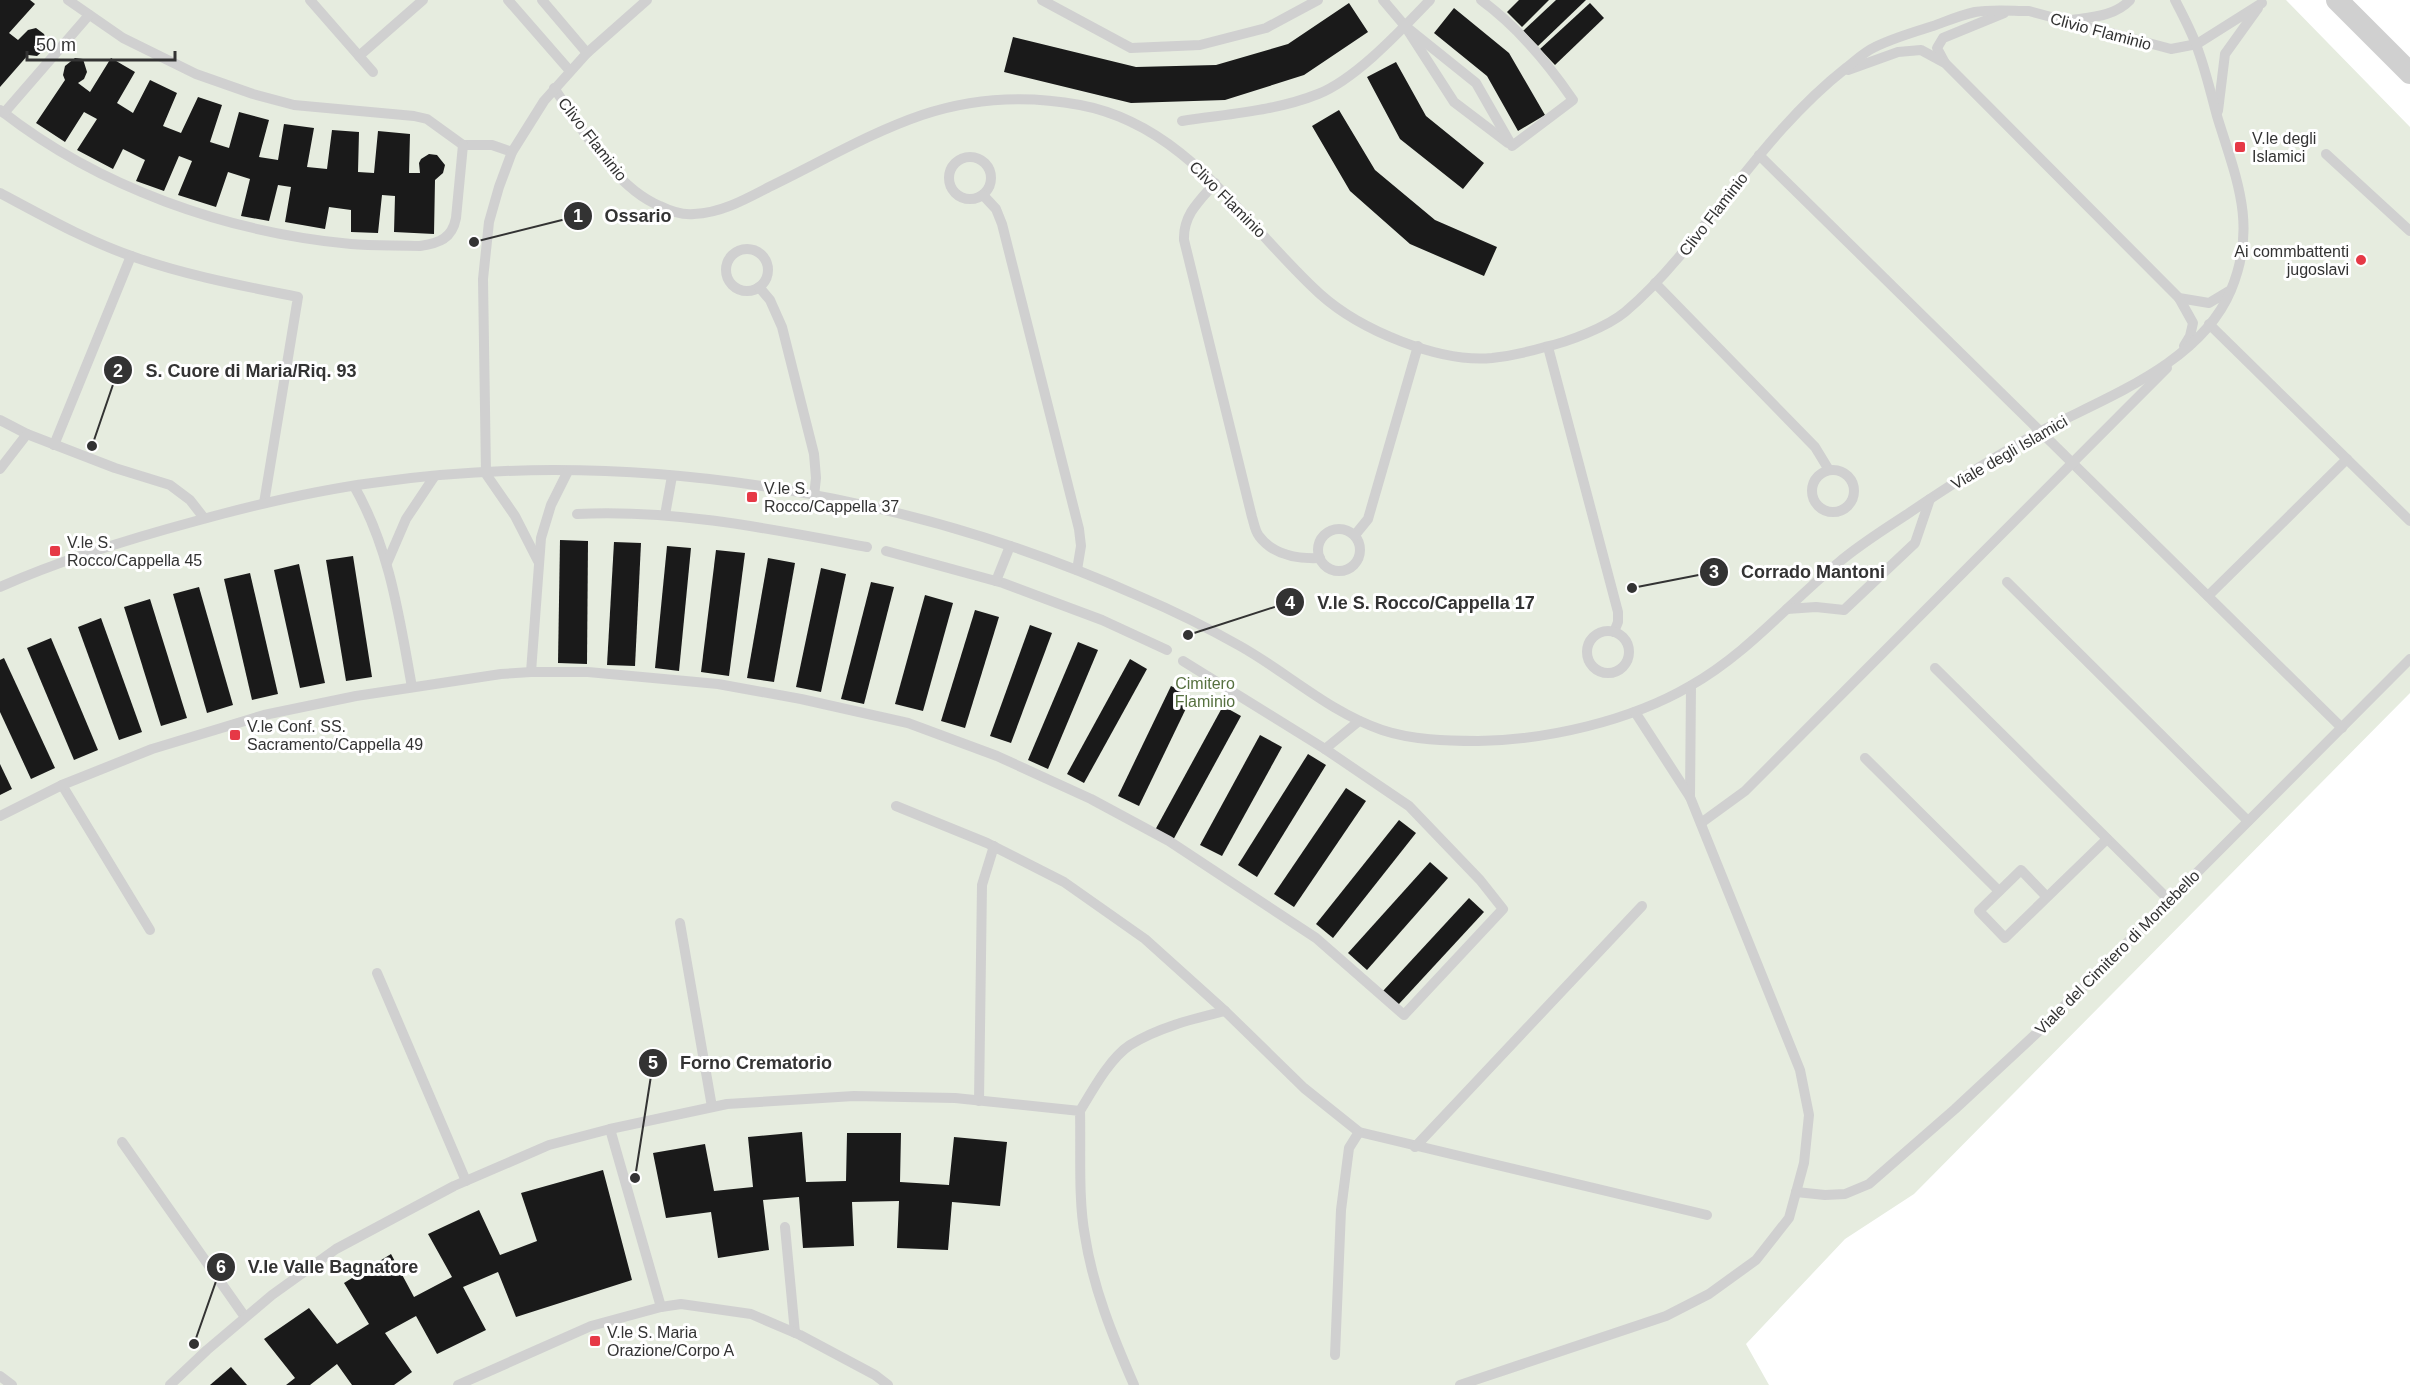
<svg xmlns="http://www.w3.org/2000/svg" width="2410" height="1385" font-family="Arial,sans-serif">
<style>
.green{fill:#e6ecdf}
.building{fill:#1a1a1a}
.lines{fill:none;stroke-linecap:round;stroke-linejoin:round}
.lane{stroke:#d0d0d0;stroke-width:10}
.street{stroke:#d0d0d0;stroke-width:22}
.poi-dot{fill:#e63946;stroke:#fff;stroke-width:2}
.labels{text-anchor:middle;stroke-width:6;stroke-linejoin:round;paint-order:stroke}
.street-label{font-size:16px;fill:#333;stroke:#fff}
.poi-label{font-size:16px;fill:#333;stroke:#fff;text-anchor:start}
.park-label{font-size:16px;fill:#56703f;stroke:#fff}
.leader{fill:none;stroke:#333;stroke-width:2}
.callout-dot{fill:#333;stroke:#fff;stroke-width:2}
.mark-label{font-size:18px;text-anchor:middle;font-weight:bold;fill:#fff}
.callout-label{font-size:18px;text-anchor:middle;font-weight:bold;fill:#333;stroke:#fff;stroke-width:6;stroke-linejoin:round;paint-order:stroke}
</style>
<rect width="100%" height="100%" fill="#fff"/>
<polygon class="green" points="0,0 2286,0 2410,127 2410,693 1914,1194 1845,1239 1746,1344 1769,1385 0,1385"/>
<g class="building">
<polygon points="0,0 30,0 35,4 9,33 18,40 28,30 36,28 44,34 47,42 44,50 37,56 28,55 0,87"/>
<polygon points="1519,0 1549,0 1522,27 1507,12"/>
<polygon points="1556,0 1586,0 1538,46 1523,31"/>
<polygon points="1349,3 1368,32 1304,75 1225,100 1131,103 1004,72 1013,37 1136,67 1216,65 1288,44"/>
<polygon points="1590,3 1604,18 1555,65 1540,49"/>
<polygon points="1454,8 1509,53 1545,115 1518,131 1487,76 1434,33"/>
<polygon points="75,58 83,59 87,72 84,79 78,83 90,92 111,58 135,72 117,103 133,113 150,80 177,93 163,126 181,133 198,97 222,105 210,142 229,148 239,112 269,120 259,157 278,160 284,124 314,128 307,167 327,169 332,130 359,132 358,172 374,173 378,131 410,134 409,173 420,173 419,163 421,159 429,154 437,155 445,165 443,173 435,180 434,234 394,232 395,196 382,195 378,233 351,232 351,210 329,207 325,229 285,222 291,187 278,185 269,221 241,216 250,179 228,172 216,207 178,195 192,161 179,156 164,191 136,181 145,160 123,149 113,169 77,150 97,119 84,112 65,142 36,123 65,80 63,75 65,66"/>
<polygon points="1396,62 1426,116 1484,163 1463,189 1400,139 1367,77"/>
<polygon points="1339,110 1375,170 1435,220 1497,247 1484,276 1410,244 1350,191 1312,126"/>
<polygon points="560,540 588,541 587,664 558,663"/>
<polygon points="614,542 641,543 635,666 607,665"/>
<polygon points="667,546 691,548 679,671 655,668"/>
<polygon points="716,550 745,553 729,676 701,672"/>
<polygon points="353,556 372,677 346,681 326,560"/>
<polygon points="768,558 795,563 774,682 747,678"/>
<polygon points="299,564 325,683 300,688 274,570"/>
<polygon points="821,568 846,574 821,692 796,687"/>
<polygon points="250,573 278,694 252,700 224,579"/>
<polygon points="871,582 894,587 864,704 841,699"/>
<polygon points="199,587 233,705 207,713 173,594"/>
<polygon points="925,595 953,603 923,711 895,704"/>
<polygon points="150,599 187,718 161,726 124,607"/>
<polygon points="975,610 999,617 965,728 941,721"/>
<polygon points="101,618 142,732 119,740 78,627"/>
<polygon points="1030,625 1052,633 1011,743 990,736"/>
<polygon points="51,638 98,750 74,760 27,648"/>
<polygon points="1078,642 1098,650 1048,769 1028,760"/>
<polygon points="4,658 55,768 31,779 0,712 0,660"/>
<polygon points="1130,659 1147,669 1084,783 1067,774"/>
<polygon points="1171,686 1192,696 1139,806 1118,796"/>
<polygon points="1223,706 1241,716 1172,842 1154,832"/>
<polygon points="1260,735 1282,747 1222,856 1200,845"/>
<polygon points="1308,754 1326,765 1257,877 1238,865"/>
<polygon points="0,764 12,789 0,795"/>
<polygon points="1346,788 1366,801 1294,907 1274,894"/>
<polygon points="1399,820 1416,833 1333,938 1316,924"/>
<polygon points="1430,862 1448,878 1367,970 1348,953"/>
<polygon points="1469,898 1484,912 1398,1005 1383,991"/>
<polygon points="802,1132 806,1182 846,1181 847,1133 901,1133 900,1182 949,1185 954,1137 1007,1142 1000,1206 952,1202 948,1250 897,1248 899,1201 852,1202 854,1246 803,1248 799,1197 763,1200 769,1250 718,1258 711,1212 666,1218 653,1153 705,1144 714,1191 753,1187 748,1137"/>
<polygon points="603,1170 632,1280 516,1317 498,1272 463,1287 486,1330 437,1354 416,1316 385,1333 412,1372 394,1385 352,1385 337,1364 310,1385 286,1385 295,1378 264,1339 309,1308 337,1344 369,1324 344,1283 391,1254 414,1297 452,1277 428,1234 479,1210 500,1255 537,1241 521,1193"/>
<polygon points="231,1367 247,1385 210,1385"/>
</g>
<g class="lines">
<g class="lane">
<polyline points="68,0 123,38 196,74 253,94 294,105 414,116 427,119 463,145 492,145 512,152"/>
<polyline points="310,0 373,72"/>
<polyline points="508,0 570,71"/>
<polyline points="542,0 587,53"/>
<polyline points="1042,0 1131,48 1200,45 1266,28 1318,0"/>
<polyline points="1383,0 1405,26 1454,102 1508,143"/>
<path d="M2072,20c21,-3 43,-4 58,-20"/>
<path d="M1405,26l71,57 36,63 61,-46c-26,-38 -55,-73 -92,-100"/>
<polyline points="359,56 423,0"/>
<polyline points="1945,63 1937,48 1943,38 2004,13"/>
<polyline points="1848,70 1898,52 1921,50 1945,63 2179,298 2209,303 2229,291"/>
<path d="M554,88c27,39 60,99 106,118 10,5 23,9 34,8 27,-1 52,-15 75,-27 50,-24 100,-54 153,-72 51,-17 104,-20 158,-10 108,20 165,121 240,189 40,36 119,69 172,64 17,-2 36,-6 53,-11 23,-5 62,-20 80,-35 39,-33 70,-74 100,-114 37,-47 74,-93 121,-130 9,-7 18,-16 29,-21 18,-9 39,-15 58,-21 14,-5 28,-11 42,-14 17,-3 37,-1 54,-1l142,38 26,-5 65,-41"/>
<path d="M0,110c99,78 226,122 351,134 22,2 46,1 69,2 19,-3 32,-7 36,-28l7,-73"/>
<polyline points="2218,111 2225,54 2258,8"/>
<polyline points="4,113 89,15"/>
<path d="M1182,121c45,-7 94,-10 136,-27 38,-15 83,-64 112,-94"/>
<polyline points="2326,154 2410,231"/>
<polyline points="1759,155 2342,728"/>
<circle cx="970" cy="178" r="21"/>
<path d="M1215,183c-16,18 -32,32 -31,57l68,277c2,6 3,14 7,19 14,19 39,23 61,22"/>
<path d="M0,193c45,24 89,49 137,65 52,18 107,28 161,39l-34,206"/>
<polyline points="983,195 996,209 1002,224 1079,529 1081,546 1077,570"/>
<circle cx="747" cy="270" r="21"/>
<polyline points="1655,283 1815,447 1829,470"/>
<polyline points="759,287 770,300 782,327 814,454 816,478 814,496"/>
<polyline points="2179,298 2193,323 2190,336 2184,346"/>
<polyline points="2209,324 2410,521"/>
<polyline points="1548,347 1618,612 1618,622 1614,632"/>
<polyline points="0,420 27,434 115,468 170,485 190,500 204,518"/>
<polyline points="54,445 131,256"/>
<polyline points="0,469 27,434"/>
<circle cx="1833" cy="491" r="21"/>
<path d="M354,486c36,63 45,130 58,201"/>
<path d="M577,514c97,-5 194,15 290,33"/>
<polyline points="665,515 672,476"/>
<circle cx="1339" cy="550" r="21"/>
<polyline points="1355,535 1368,519 1418,346"/>
<polyline points="886,551 1003,583 1102,620 1167,650"/>
<polyline points="538,561 515,516 486,474 483,279 489,222 499,187 512,152 544,101 587,53 647,0"/>
<polyline points="387,563 406,519 434,477"/>
<polyline points="996,581 1010,546"/>
<polyline points="2007,582 2248,821"/>
<path d="M0,587c63,-28 129,-48 196,-66 58,-16 116,-30 176,-38 257,-37 532,8 769,114 33,14 67,31 99,49 48,27 89,66 142,84 30,10 65,11 96,11 69,-1 152,-20 212,-55 57,-32 98,-82 148,-123 21,-18 45,-33 68,-48 46,-31 92,-61 141,-87 64,-33 154,-66 184,-138 27,-65 5,-112 -14,-174 -6,-22 -11,-44 -19,-66 -6,-18 -15,-34 -23,-50"/>
<polyline points="2208,596 2347,459"/>
<polyline points="1787,609 1816,607 1844,610 1915,543 1930,499"/>
<circle cx="1608" cy="652" r="21"/>
<polyline points="1935,668 2169,900"/>
<polyline points="531,672 541,538 551,505 568,471"/>
<polyline points="1325,749 1359,721"/>
<polyline points="1865,758 1999,891"/>
<polyline points="62,785 150,930"/>
<polyline points="1690,797 1691,686"/>
<polyline points="896,806 987,843 1064,882 1145,939 1225,1011 1304,1088 1359,1132 1707,1215"/>
<polyline points="0,816 62,785 152,749 264,715 356,696 501,674 531,672 588,672 718,684 801,699 908,723 997,756 1091,799 1169,841 1316,938 1404,1015 1503,909 1480,880 1409,806 1325,749 1183,661"/>
<polyline points="1701,823 1745,791 2167,368"/>
<polyline points="2047,897 2021,870 1979,911 2005,938 2107,839"/>
<polyline points="680,923 712,1107"/>
<polyline points="377,973 466,1181"/>
<polyline points="979,1101 982,885 994,846"/>
<path d="M1080,1111c12,-20 30,-53 50,-66 29,-18 63,-26 95,-34"/>
<polyline points="610,1129 661,1307"/>
<polyline points="122,1142 245,1317"/>
<polyline points="1415,1147 1642,906"/>
<polyline points="1796,1192 1825,1195 1845,1194 1869,1184 1955,1109 2040,1030 2410,659"/>
<polyline points="785,1227 795,1333"/>
<polyline points="1335,1355 1341,1210 1349,1148 1359,1132"/>
<polyline points="0,1376 12,1385"/>
<path d="M170,1385l37,-35 65,-55 64,-46 118,-63 95,-41 61,-16 117,-25 127,-8 101,2 125,13c1,39 -2,88 5,125 8,52 28,101 49,149"/>
<polyline points="458,1385 591,1326 661,1307 681,1304 751,1314 800,1335 875,1375 888,1385"/>
<polyline points="1460,1385 1666,1316 1709,1294 1756,1260 1789,1218 1804,1163 1809,1115 1800,1070 1690,797 1635,712"/>
</g>
<polyline class="street" points="2337,0 2410,73"/>
</g>
<g class="poi-dot">
<rect x="2234" y="141" width="12" height="12" rx="3"/>
<circle cx="2361" cy="260" r="6"/>
<rect x="746" y="491" width="12" height="12" rx="3"/>
<rect x="49" y="545" width="12" height="12" rx="3"/>
<rect x="229" y="729" width="12" height="12" rx="3"/>
<rect x="589" y="1335" width="12" height="12" rx="3"/>
</g>
<g class="labels">
<g class="street-label">
<text transform="translate(2101 31) rotate(15)" y="6">Clivio Flaminio</text>
<text transform="translate(593 139) rotate(52)" y="6">Clivo Flaminio</text>
<text transform="translate(1228 199) rotate(45)" y="6">Clivo Flaminio</text>
<text transform="translate(1713 214) rotate(-52)" y="6">Clivo Flaminio</text>
<text transform="translate(2009 452) rotate(-30)" y="6">Viale degli Islamici</text>
<text transform="translate(2117 952) rotate(-45)" y="6">Viale del Cimitero di Montebello</text>
</g>
<g class="poi-label">
<text x="2252" y="144">V.le degli<tspan x="2252" dy="18">Islamici</tspan></text>
<text x="2349" y="257" text-anchor="end">Ai commbattenti<tspan x="2349" dy="18">jugoslavi</tspan></text>
<text x="764" y="494">V.le S.<tspan x="764" dy="18">Rocco/Cappella 37</tspan></text>
<text x="67" y="548">V.le S.<tspan x="67" dy="18">Rocco/Cappella 45</tspan></text>
<text x="247" y="732">V.le Conf. SS.<tspan x="247" dy="18">Sacramento/Cappella 49</tspan></text>
<text x="607" y="1338">V.le S. Maria<tspan x="607" dy="18">Orazione/Corpo A</tspan></text>
</g>
<g class="park-label">
<text x="1205" y="689">Cimitero<tspan x="1205" dy="18">Flaminio</tspan></text>
</g>
</g>
<path class="leader" d="M474 242L578 216M92 446L118 370M1632 588L1714 572M1188 635L1290 602M635 1178L653 1063M194 1344L221 1267"/>
<g class="callout-dot">
<circle cx="474" cy="242" r="6"/>
<circle cx="92" cy="446" r="6"/>
<circle cx="1632" cy="588" r="6"/>
<circle cx="1188" cy="635" r="6"/>
<circle cx="635" cy="1178" r="6"/>
<circle cx="194" cy="1344" r="6"/>
<circle cx="578" cy="216" r="15"/>
<circle cx="118" cy="370" r="15"/>
<circle cx="1714" cy="572" r="15"/>
<circle cx="1290" cy="602" r="15"/>
<circle cx="653" cy="1063" r="15"/>
<circle cx="221" cy="1267" r="15"/>
</g>
<g class="mark-label">
<text x="578" y="222">1</text>
<text x="118" y="377">2</text>
<text x="1714" y="578">3</text>
<text x="1290" y="609">4</text>
<text x="653" y="1069">5</text>
<text x="221" y="1273">6</text>
</g>
<g class="callout-label">
<text x="638" y="222">Ossario</text>
<text x="251" y="377">S. Cuore di Maria/Riq. 93</text>
<text x="1813" y="578">Corrado Mantoni</text>
<text x="1426" y="609">V.le S. Rocco/Cappella 17</text>
<text x="756" y="1069">Forno Crematorio</text>
<text x="333" y="1273">V.le Valle Bagnatore</text>
</g>
<path d="M27 51v9h148v-9" fill="none" stroke="#333333" stroke-width="3"/>
<text x="36" y="51" font-size="18" fill="#333333" stroke="#ffffff" stroke-width="4.5" paint-order="stroke">50 m</text>
</svg>
